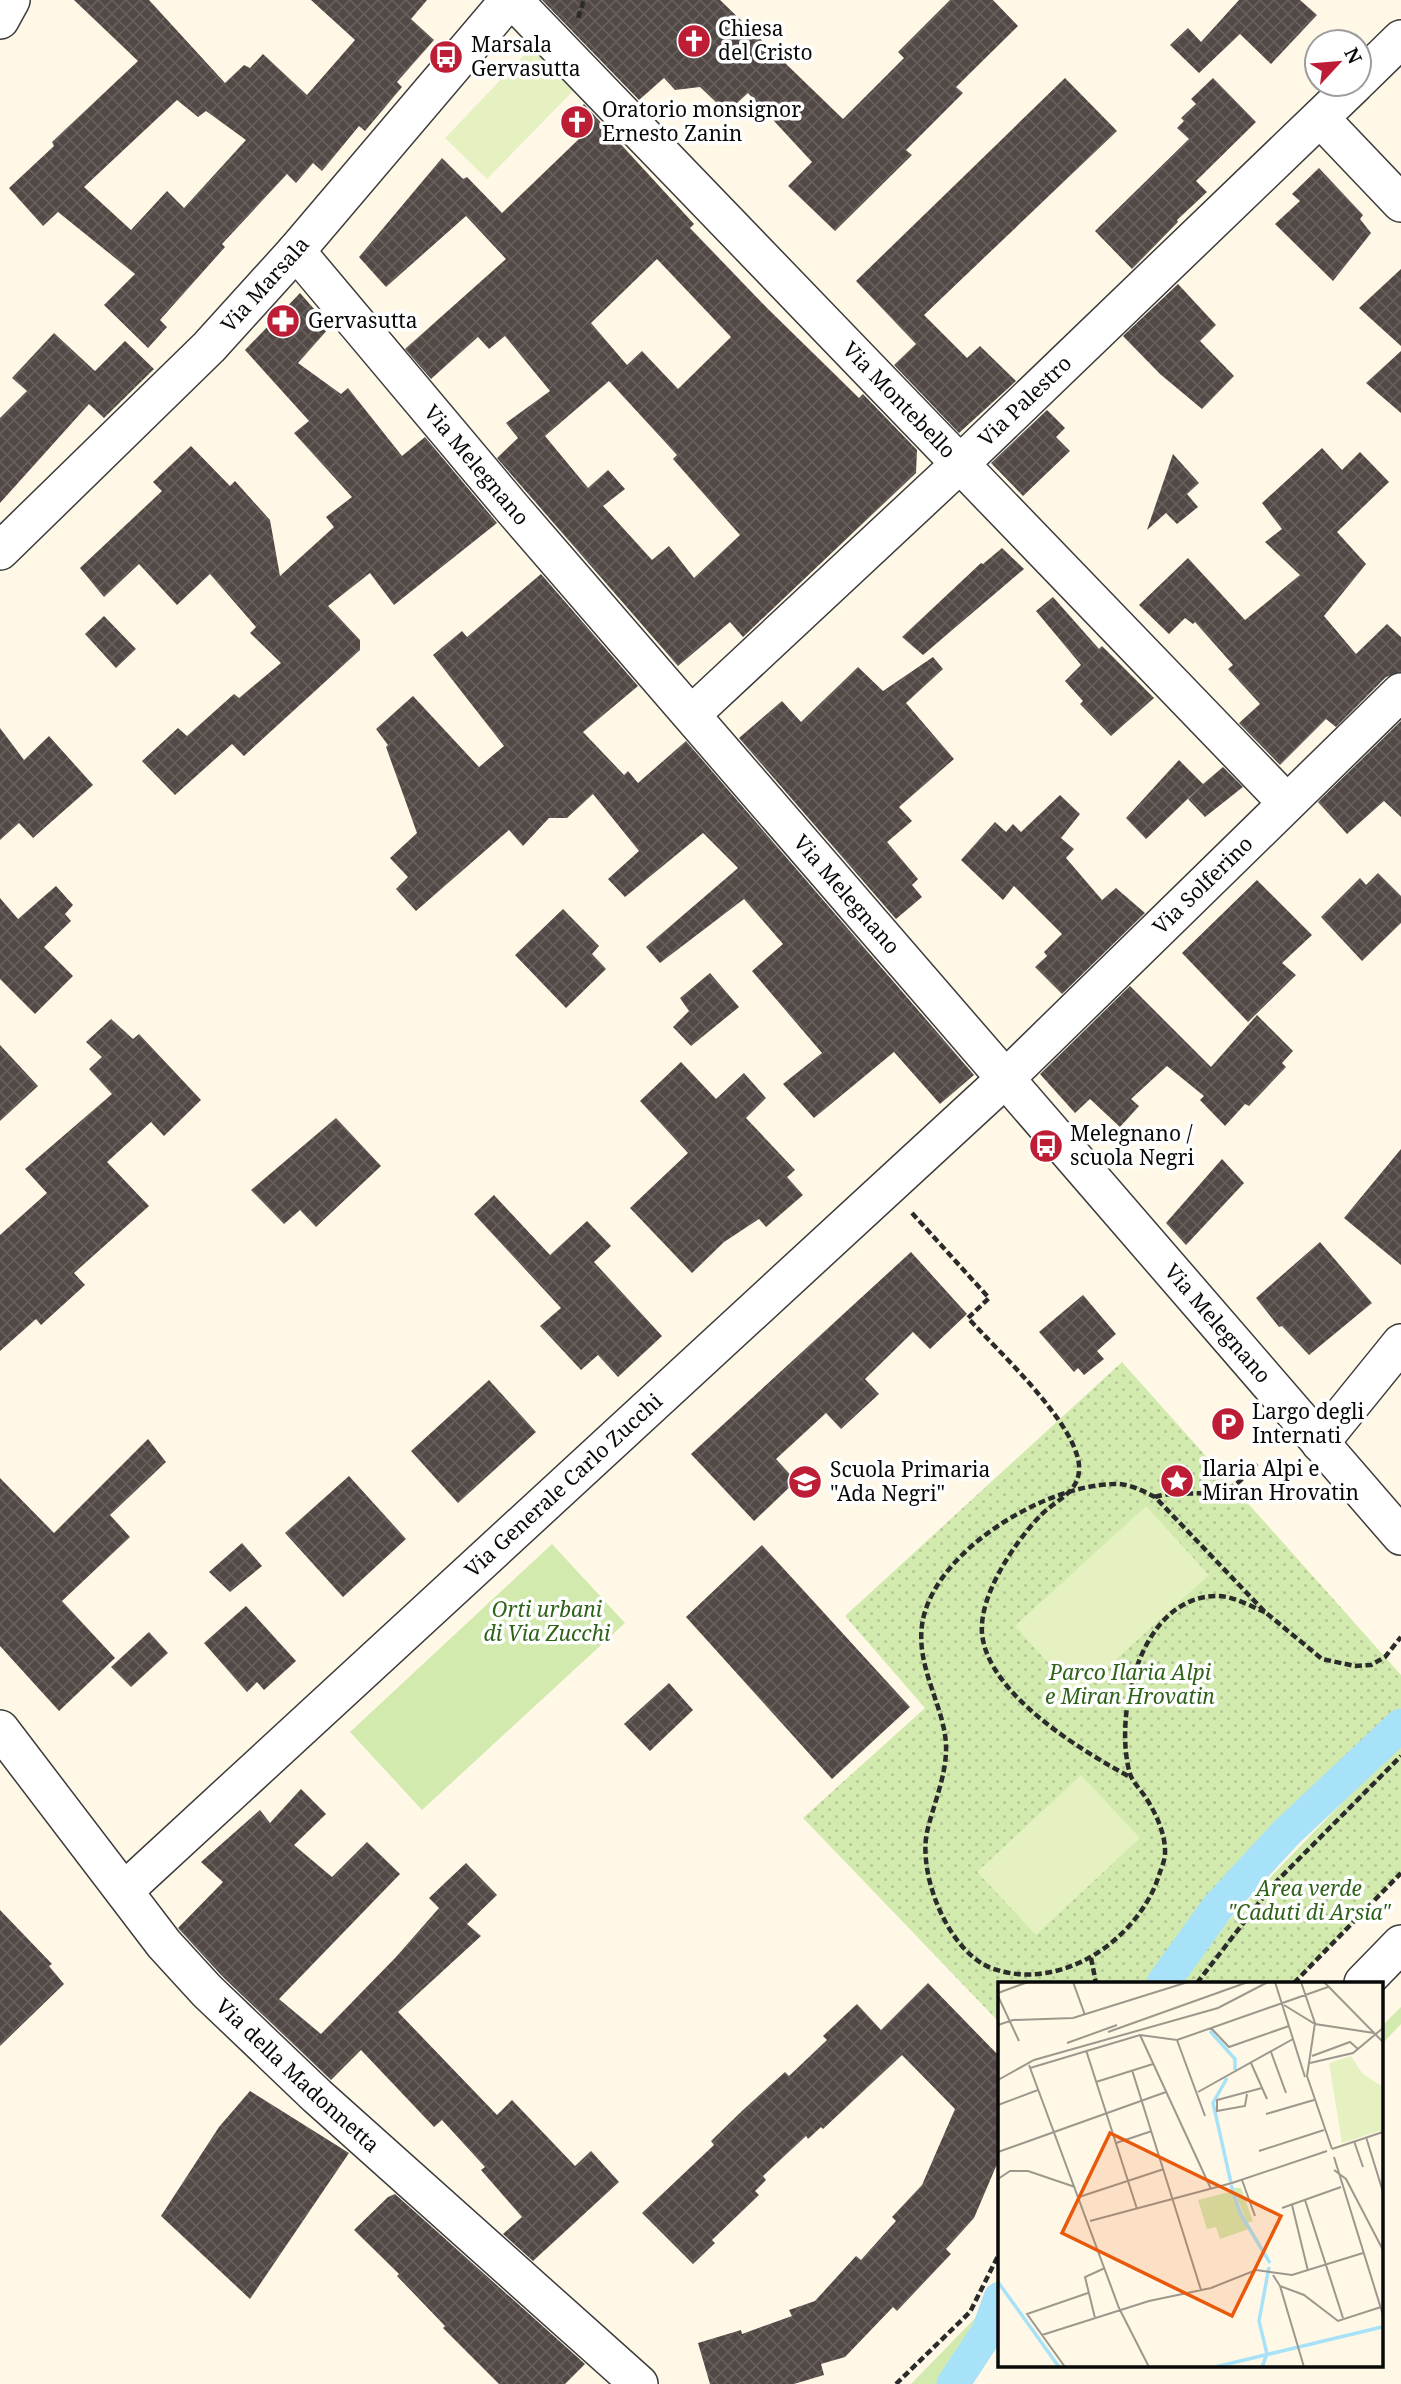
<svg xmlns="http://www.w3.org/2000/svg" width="1401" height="2384" font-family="'Noto Serif',serif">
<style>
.grass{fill:#d3eaaf}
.park{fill:url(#park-dots)}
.pitch{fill:#e5f1c1}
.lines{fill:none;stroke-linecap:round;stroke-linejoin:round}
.canal{stroke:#a8e2f8;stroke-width:33}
.building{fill:url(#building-cross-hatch);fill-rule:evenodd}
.minor-casing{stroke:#3c3c3c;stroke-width:40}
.path{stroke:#2b2b2b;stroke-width:4.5;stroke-dasharray:7 3.5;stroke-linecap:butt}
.minor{stroke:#fff;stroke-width:37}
.labels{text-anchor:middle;stroke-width:7;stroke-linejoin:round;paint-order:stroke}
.poi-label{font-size:21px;fill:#090909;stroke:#fff;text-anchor:start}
.street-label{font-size:21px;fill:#090909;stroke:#fff}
.park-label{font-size:21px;font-style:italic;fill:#2f6219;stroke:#fff}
.inset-river{fill:none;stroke:#a8e2f8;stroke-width:3.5}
.inset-road{fill:none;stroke:#9d988e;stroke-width:2}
.view{fill:#e8590c;fill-opacity:0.15;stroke:#e8590c;stroke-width:3.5}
.inset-edge{fill:none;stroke:#090909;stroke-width:3.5}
</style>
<defs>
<pattern id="park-dots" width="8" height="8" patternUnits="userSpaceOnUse" patternTransform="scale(1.75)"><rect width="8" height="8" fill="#d3eaaf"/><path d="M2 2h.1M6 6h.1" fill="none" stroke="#b4c795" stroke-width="1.8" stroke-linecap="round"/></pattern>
<pattern id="building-cross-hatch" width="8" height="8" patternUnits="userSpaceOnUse" patternTransform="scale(1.75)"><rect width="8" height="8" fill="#524946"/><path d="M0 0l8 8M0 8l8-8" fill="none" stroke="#665f5c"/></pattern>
</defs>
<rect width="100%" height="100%" fill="#fff8e6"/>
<g class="grass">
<polygon points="552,1544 625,1623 422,1810 350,1732"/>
<polygon points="1401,2007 1401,2024 1382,2044 1382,2026"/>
<polygon points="984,2309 938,2384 911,2384"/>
</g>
<g class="park">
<path d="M1122,1362l279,313v41c-93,79 -179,166 -249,267h-152v40l-197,-205 122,-110 -80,-92z"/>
<polygon points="1401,1742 1401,1873 1294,1983 1181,1983 1228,1921"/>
</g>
<g class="pitch">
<polygon points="533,46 576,88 487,179 445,138"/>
<polygon points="1146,1506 1209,1575 1077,1695 1015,1626"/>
<polygon points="1081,1775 1140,1838 1036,1935 977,1872"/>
</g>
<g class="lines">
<g class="canal">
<polyline points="1163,1983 1217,1908 1286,1833 1401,1725"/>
<polyline points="953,2384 988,2331 1000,2298"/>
</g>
</g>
<g class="building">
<path d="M74,0h75l76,83 19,-18 6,3 13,-14 44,41 48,-55 -44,-40h116l-16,19 23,21 -37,42 5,5 -37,44 -6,-5 -37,45 -9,-8 -17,20 -9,-9 -65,70 3,3 -65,73 7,7 -19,21 -44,-43 31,-31 -77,-62 -15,14 -34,-38 45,-42 -2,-4 86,-81zM177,100l21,17 8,-6 40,29 -62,68 -17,-17 -36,39 -47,-43z"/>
<polygon points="542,0 720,0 843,119 904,58 898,52 950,0 993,0 1018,26 956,87 963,93 906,150 912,155 835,231 788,186 812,162 748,93 736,104 718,104 700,87 675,90 664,78 639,100"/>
<polygon points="1239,0 1300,0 1317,15 1271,64 1240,34 1199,73 1170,45 1188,28 1201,42"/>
<polygon points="1065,78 1117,131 924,315 967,358 980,346 1016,381 959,433 894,365 916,344 856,281"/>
<polygon points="1213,78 1256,122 1196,181 1207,192 1177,220 1178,222 1132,269 1095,231 1189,139 1177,128 1184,121 1181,118 1196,104 1191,99"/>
<path d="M584,104l110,120 -4,4 77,80 92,90 4,-4 54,56 -1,23 -173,164 -13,-15 -52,44 -181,-208 21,-20 -12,-15 44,-32 -45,-55 -16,13 -11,-12 -47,42 -26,-30 101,-90 -40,-43 -80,71 -27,-30 83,-99 21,21 4,-2 35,36 79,-76 -15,-15zM657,259l74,78 -53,52 -36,-38 -15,14 -36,-42zM609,381l68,74 -4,4 67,76 -46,43 -25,-32 -17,14 -49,-54 22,-17 -17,-19 -20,18 -43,-52z"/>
<polygon points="1319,168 1363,215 1360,219 1371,233 1333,281 1275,224 1300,201 1292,194"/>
<polygon points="1401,269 1401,346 1359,308"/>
<polygon points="1178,284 1216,325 1200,341 1234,376 1202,409 1160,374 1123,336"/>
<polygon points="300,293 330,327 298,363 341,394 348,388 402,456 425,437 497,523 394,605 370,573 328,606 360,640 360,650 244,756 232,744 175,795 142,761 178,728 187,736 234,694 239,698 281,663 250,633 256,627 210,574 177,605 139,564 104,597 80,568 162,491 153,482 191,446 230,486 235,481 270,520 280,576 334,527 326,517 352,497 294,433 309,421 245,350"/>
<polygon points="54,333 95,371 125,341 154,369 104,418 89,404 0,503 0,418 27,391 12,378"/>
<polygon points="1401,351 1401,413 1366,383"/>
<polygon points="1047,410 1065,428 1056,437 1070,451 1023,496 991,463"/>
<polygon points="1322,448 1342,470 1360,452 1389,482 1337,532 1366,564 1324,616 1356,654 1387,624 1401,637 1401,672 1386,677 1336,727 1326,719 1280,765 1239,723 1260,704 1228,669 1233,665 1195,622 1193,624 1185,618 1169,634 1139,605 1188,558 1245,620 1300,575 1265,542 1282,529 1262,503"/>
<polygon points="1173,454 1199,483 1187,494 1198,507 1177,524 1166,513 1147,530"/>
<polygon points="1002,548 1024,569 923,655 902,637 981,563 983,564"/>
<polygon points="541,574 638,686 583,732 624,775 628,771 638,783 686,741 974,1075 940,1104 894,1052 814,1118 783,1084 822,1053 752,971 783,944 744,899 660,963 646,947 738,868 703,833 625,897 608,879 639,851 593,794 567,818 549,818 523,846 509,830 416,911 396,889 408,877 390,858 417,833 386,747 388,745 376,729 413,696 479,767 504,746 433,655 462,631 467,637"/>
<polygon points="1053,597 1099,649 1102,646 1154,698 1111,736 1080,704 1083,701 1065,681 1081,665 1036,611"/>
<polygon points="104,616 136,649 116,668 85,634"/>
<polygon points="933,657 943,669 906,703 954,759 899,807 912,821 887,842 918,879 912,885 922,897 896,919 739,738 782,701 801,722 858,667 883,691"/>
<polygon points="1401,721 1401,817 1384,801 1347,834 1318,802"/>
<polygon points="0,728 24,760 49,736 93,785 33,838 19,823 0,840"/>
<polygon points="1179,760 1203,784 1223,767 1243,787 1205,817 1188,799 1202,785 1146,839 1126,818"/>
<polygon points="1060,795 1080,814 1061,838 1074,849 1066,858 1102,900 1116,888 1145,913 1062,994 1035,967 1047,956 1044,952 1062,934 1014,886 1003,900 961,860 995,822 1006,832 1013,824 1021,832"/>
<polygon points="1378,873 1401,896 1401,923 1362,961 1321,917 1360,878 1366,885"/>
<polygon points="1257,880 1312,935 1282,963 1296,975 1248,1022 1182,953"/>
<polygon points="56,886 73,905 65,914 71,921 44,947 73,976 35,1014 0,979 0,898 18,919"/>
<polygon points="563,909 599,946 592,954 606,969 566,1008 515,955"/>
<polygon points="710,973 739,1007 691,1046 673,1027 689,1011 680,998"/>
<polygon points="1130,986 1211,1067 1257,1015 1293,1051 1282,1063 1286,1067 1249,1106 1245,1104 1225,1126 1200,1100 1204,1096 1167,1066 1131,1099 1139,1106 1120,1127 1090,1099 1075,1113 1040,1074"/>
<polygon points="111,1019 133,1039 139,1034 201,1100 164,1136 151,1122 107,1162 149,1206 74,1273 85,1285 41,1325 36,1319 0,1351 0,1235 47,1193 25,1169 112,1094 89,1069 102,1057 86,1042"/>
<polygon points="0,1045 38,1086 0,1121"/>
<polygon points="681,1062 716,1099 744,1073 766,1098 746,1118 795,1170 787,1177 803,1195 766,1227 759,1219 724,1242 692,1273 630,1208 688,1153 640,1101"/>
<polygon points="336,1118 381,1166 316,1227 300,1210 284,1224 251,1190"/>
<polygon points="1401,1149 1401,1265 1344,1218"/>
<polygon points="1222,1159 1244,1183 1186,1245 1166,1223"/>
<polygon points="494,1195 550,1255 587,1221 611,1246 594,1262 662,1336 618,1377 598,1355 581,1370 540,1326 561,1308 474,1214"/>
<polygon points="1320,1242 1372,1303 1309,1355 1282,1326 1279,1327 1256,1298"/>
<polygon points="911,1252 967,1314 930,1349 913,1332 865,1379 879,1394 841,1429 826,1413 776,1459 796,1481 754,1521 691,1454"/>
<polygon points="1083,1295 1116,1334 1097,1351 1104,1359 1084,1375 1078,1368 1074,1372 1039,1332"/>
<polygon points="489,1380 536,1432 458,1503 411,1451"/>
<polygon points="148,1439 166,1462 110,1515 130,1537 62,1601 115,1658 59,1711 0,1646 0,1478 54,1533"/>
<polygon points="349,1476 406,1539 343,1597 285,1533"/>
<polygon points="242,1543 262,1566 230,1592 209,1572"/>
<polygon points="762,1545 910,1707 832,1779 686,1617"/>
<polygon points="246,1606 296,1661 264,1690 257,1682 247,1692 204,1643"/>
<polygon points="149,1632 168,1653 131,1687 111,1667"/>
<polygon points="669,1683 693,1710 650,1751 624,1724"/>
<polygon points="301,1789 326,1814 294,1845 332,1877 367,1842 400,1874 279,1999 321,2034 396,1957 439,1908 429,1898 466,1863 497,1895 467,1924 481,1936 398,2012 497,2115 512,2100 575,2166 591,2151 619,2182 533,2261 503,2234 522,2217 481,2170 485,2167 442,2120 434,2127 361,2050 331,2080 222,1976 178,1928 223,1882 201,1862 260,1810 270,1823"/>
<polygon points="0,1910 52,1964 49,1966 64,1984 0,2046"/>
<polygon points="928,1983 1000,2057 1000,2157 974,2218 946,2249 951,2254 897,2311 893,2307 845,2357 821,2364 824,2375 794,2384 710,2384 698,2343 741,2330 742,2334 792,2316 789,2310 815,2301 856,2256 861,2260 896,2221 892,2217 922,2185 955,2109 902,2055 823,2129 821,2127 808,2139 806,2136 763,2176 766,2180 755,2191 759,2195 712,2240 715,2243 693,2264 642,2213 714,2145 711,2141 743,2110 785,2072 789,2076 827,2040 823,2036 857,2004 881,2030"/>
<polygon points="250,2091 349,2153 250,2299 161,2216 219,2127"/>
<polygon points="395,2194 585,2364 565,2384 499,2384 443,2328 445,2326 397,2276 399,2274 354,2230 388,2197"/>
</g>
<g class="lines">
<g class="minor-casing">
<g id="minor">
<path id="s1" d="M513,0l773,802"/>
<polyline points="0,20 11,0"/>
<polyline points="1359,80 1401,39"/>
<polyline points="1320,118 1401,203"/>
<path id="s2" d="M296,251l216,257 889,1028"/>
<path id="s3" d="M0,551l209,-204 87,-96 213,-251"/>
<path id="s4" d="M692,714l270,-252 393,-378"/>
<polyline points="1320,1443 1401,1343"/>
<path id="s5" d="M0,1729l164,215 43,47 110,105 322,288"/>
<path id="s6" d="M124,1891l881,-812 396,-387"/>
<polyline points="1363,1983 1401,1944"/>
</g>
</g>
<g class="path">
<polyline points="578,18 584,0"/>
<path d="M912,1213l77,85 -21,20c30,33 107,104 111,147 2,28 -23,34 -39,51 -25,26 -61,79 -58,117 5,61 100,118 148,144"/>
<path d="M1155,1497c25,-8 54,2 78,-11 9,-5 17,-16 25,-23"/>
<path d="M1265,1612c-15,-6 -32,-16 -48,-16 -77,0 -104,119 -87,178 3,8 9,14 14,21 11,16 22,39 21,59 0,5 -3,13 -5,18 -19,66 -99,122 -169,96 -43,-17 -73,-93 -64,-136 6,-26 18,-53 19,-80 2,-44 -35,-87 -22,-137 18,-68 121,-129 189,-131 15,-1 28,6 42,13l110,115 57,47 33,7 16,-1 14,-8 16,-20"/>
<polyline points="1091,1958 1096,1983"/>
<polyline points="1197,1983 1272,1886 1401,1756"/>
<polyline points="1294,1983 1401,1873"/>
<polyline points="896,2384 970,2312 1000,2252"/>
</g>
<use href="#minor" class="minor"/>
</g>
<defs>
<g id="church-disc" transform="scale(1.75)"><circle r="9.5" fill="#bd1e35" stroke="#fff"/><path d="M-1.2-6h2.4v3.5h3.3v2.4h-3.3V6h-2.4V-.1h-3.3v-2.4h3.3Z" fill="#fff"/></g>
<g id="bus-disc" transform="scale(1.75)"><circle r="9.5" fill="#bd1e35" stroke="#fff"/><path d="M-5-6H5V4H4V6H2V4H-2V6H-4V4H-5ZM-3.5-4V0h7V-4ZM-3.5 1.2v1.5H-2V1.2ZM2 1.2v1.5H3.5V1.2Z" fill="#fff"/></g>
<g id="pharmacy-disc" transform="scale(1.75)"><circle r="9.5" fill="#bd1e35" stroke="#fff"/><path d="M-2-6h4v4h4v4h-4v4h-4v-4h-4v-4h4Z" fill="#fff"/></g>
<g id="parking-disc" transform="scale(1.75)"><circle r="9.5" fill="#bd1e35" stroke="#fff"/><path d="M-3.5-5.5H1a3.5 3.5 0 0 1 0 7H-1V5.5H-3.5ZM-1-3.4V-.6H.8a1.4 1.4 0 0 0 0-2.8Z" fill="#fff"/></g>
<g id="sight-disc" transform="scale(1.75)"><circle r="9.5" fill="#bd1e35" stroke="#fff"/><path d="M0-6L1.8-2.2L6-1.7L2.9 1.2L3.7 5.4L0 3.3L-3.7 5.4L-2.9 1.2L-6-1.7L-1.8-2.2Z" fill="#fff"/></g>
<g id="school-disc" transform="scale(1.75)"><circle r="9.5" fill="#bd1e35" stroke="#fff"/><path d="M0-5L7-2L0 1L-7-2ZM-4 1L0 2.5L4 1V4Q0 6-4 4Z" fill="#fff"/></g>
</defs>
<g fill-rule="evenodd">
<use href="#church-disc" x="694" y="41"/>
<use href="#bus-disc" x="446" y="57"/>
<use href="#church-disc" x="577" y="122"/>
<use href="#pharmacy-disc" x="283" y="321"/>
<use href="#bus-disc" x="1046" y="1146"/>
<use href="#parking-disc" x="1228" y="1424"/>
<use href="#sight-disc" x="1177" y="1481"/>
<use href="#school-disc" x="805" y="1482"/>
</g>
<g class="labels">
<g class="poi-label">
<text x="718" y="36">Chiesa<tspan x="718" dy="24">del Cristo</tspan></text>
<text x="471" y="52">Marsala<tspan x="471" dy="24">Gervasutta</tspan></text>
<text x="602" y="117">Oratorio monsignor<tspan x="602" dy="24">Ernesto Zanin</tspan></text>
<text x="308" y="328">Gervasutta</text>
<text x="1070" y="1141">Melegnano /<tspan x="1070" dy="24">scuola Negri</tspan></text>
<text x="1252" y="1419">Largo degli<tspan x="1252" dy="24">Internati</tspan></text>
<text x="1202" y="1476">Ilaria Alpi e<tspan x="1202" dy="24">Miran Hrovatin</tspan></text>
<text x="830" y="1477">Scuola Primaria<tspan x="830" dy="24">"Ada Negri"</tspan></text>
</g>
<g class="street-label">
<text dy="7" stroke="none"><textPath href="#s3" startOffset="376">Via Marsala</textPath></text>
<text dy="7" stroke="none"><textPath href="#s1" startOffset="556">Via Montebello</textPath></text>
<text dy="7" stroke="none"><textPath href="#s4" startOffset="457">Via Palestro</textPath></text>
<text dy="7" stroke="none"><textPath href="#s2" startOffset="280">Via Melegnano</textPath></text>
<text dy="7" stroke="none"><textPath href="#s6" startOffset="1475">Via Solferino</textPath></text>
<text dy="7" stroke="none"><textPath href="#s2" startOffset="847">Via Melegnano</textPath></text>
<text dy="7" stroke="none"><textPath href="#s2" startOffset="1414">Via Melegnano</textPath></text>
<text dy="7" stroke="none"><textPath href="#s6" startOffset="598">Via Generale Carlo Zucchi</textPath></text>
<text dy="7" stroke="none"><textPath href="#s5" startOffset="458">Via della Madonnetta</textPath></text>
</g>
<g class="park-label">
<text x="547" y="1617">Orti urbani<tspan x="547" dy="24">di Via Zucchi</tspan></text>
<text x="1130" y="1680">Parco Ilaria Alpi<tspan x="1130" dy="24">e Miran Hrovatin</tspan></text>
<text x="1309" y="1896">Area verde<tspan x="1309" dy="24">"Caduti di Arsia"</tspan></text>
</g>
</g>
<g transform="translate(998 1982)">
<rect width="385" height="385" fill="#fff8e6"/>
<path d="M235,206h8l12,33 -6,2zM235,209l16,38 -29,10 -4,-12 -9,2 -9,-29z" fill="#d3eaaf"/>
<path d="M353,74l11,17 19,13 2,44 -41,13 -13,-80z" fill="#e5f1c1"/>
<path class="inset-river" d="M212,49l25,28v11M229,96l-14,25 18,80M233,203l9,28 30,50M0,300l61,85M217,385l167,-40M264,385l5,-13 -8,-33 10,-54"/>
<path class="inset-road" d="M75,0l12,33M277,0l30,95M303,0l14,41 -8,53 25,73M326,0l59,60M0,11l30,-11M0,14l21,45M286,23l31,19 59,9M0,43l15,-5 60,-2 115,-36M213,46l18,19 60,-21M110,50l140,-50M142,53l71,154M179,58l28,76M69,61l50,-18M88,68l51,159M273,70l15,41M314,74l38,-14 8,7M253,81l16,36M312,81l43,-10 30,-25M31,83l90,243 30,59M32,86l110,-33 37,5 151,-53M134,88l69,220M0,98l36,-20 184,-52 50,-26M98,100l57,-18M200,110l95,-53M249,112l-2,12 -28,5v-11l45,-12M0,123l40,-15M268,132l48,-14M368,155l17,55M356,159l9,26M118,161l36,-12M334,167l51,-17M261,169l65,-21M0,170l168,-60M336,175l49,158M336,188l12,9 37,71M0,197l12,-8h18l47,16M244,198l13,36M81,215l85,-28M307,218l38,118M294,223l16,66M284,226l59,-21M92,239l142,-38 95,-32M275,293l7,11 24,9 34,26 43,-14M282,304l24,81M97,336l-10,-41 20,-9M44,353l107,-34 62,-13 45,-18 36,5 71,-22M67,385l-38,-53 61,-21"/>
<path class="view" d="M112,151l171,83 -49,100 -170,-83z"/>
<rect width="385" height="385" class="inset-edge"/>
</g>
<g transform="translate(1338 63) rotate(64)"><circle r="33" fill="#ffffff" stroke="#9d9d9d" stroke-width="2"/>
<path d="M0-5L12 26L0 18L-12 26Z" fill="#bd1e35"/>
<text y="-10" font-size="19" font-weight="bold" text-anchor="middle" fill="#090909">N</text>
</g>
</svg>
